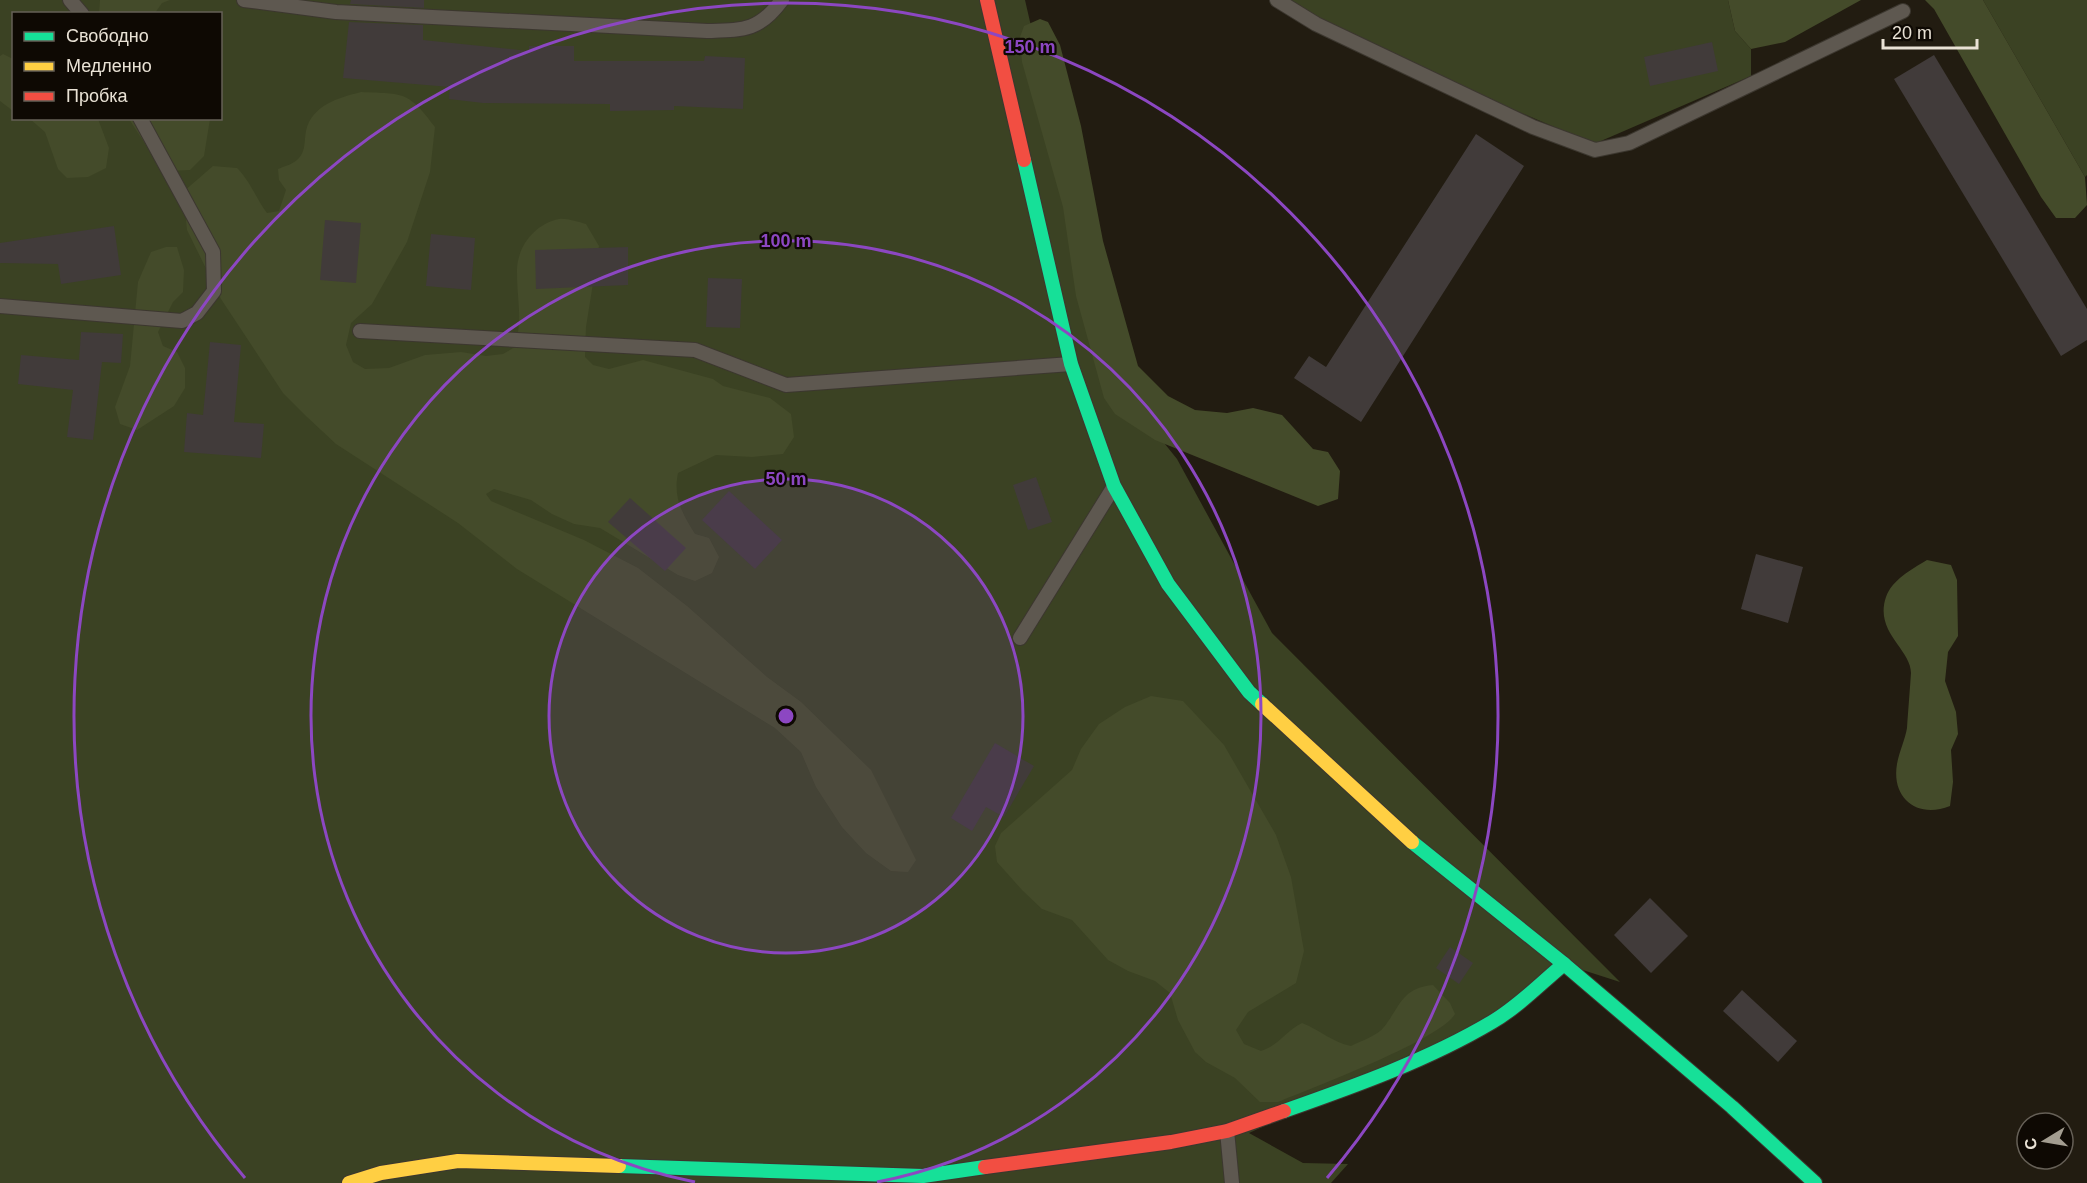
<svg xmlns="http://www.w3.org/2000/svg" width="2087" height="1183" font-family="Arial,sans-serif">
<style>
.green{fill:#3b4223;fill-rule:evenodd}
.forest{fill:#444b2a}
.building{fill:#413b3a}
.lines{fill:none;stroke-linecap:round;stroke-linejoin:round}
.lane-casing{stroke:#3c372f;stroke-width:16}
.fast-casing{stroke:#3c372f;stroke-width:16}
.slow-casing{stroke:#3c372f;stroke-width:16}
.jam-casing{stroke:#3c372f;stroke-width:16}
.lane{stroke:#5e5850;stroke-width:14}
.fast{stroke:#16e098;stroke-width:14}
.slow{stroke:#ffcf43;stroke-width:14}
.jam{stroke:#f24e42;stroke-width:14}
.ring{fill:none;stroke:#8c47c2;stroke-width:3}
.centre{fill:#8c47c2;stroke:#0e0903;stroke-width:3}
.ring-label{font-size:18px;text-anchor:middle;font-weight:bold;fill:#8c47c2;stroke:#0e0903;stroke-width:4.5;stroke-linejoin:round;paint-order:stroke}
</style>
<rect width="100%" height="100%" fill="#221c11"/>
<g class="green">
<path d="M0,0h1025l87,378 65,81 95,174 348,349 -56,-18 -70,57 -245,112 54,30 45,1 -17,19h-1331zM14,14h206v104h-206z"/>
<polygon points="1287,0 1728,0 1735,31 1751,49 1751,76 1594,144 1358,43"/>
<polygon points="1983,0 2087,0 2087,175 2085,177"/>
</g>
<g class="forest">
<polygon points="100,0 170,0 162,3 155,13 99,14"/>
<polygon points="1728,0 1861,0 1785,42 1751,49 1735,31"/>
<polygon points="1925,0 1983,0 2085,177 2087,205 2075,218 2056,218 2041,197 1934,9"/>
<polygon points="1040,19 1048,22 1060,45 1081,126 1103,241 1138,366 1168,396 1195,410 1227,413 1253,408 1282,415 1313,449 1328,452 1340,471 1338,499 1318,506 1155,440 1115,414 1104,398 1076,296 1063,207 1022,62 1020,37 1024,26"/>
<polygon points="3,54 13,59 13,111 0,101 0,56"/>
<path d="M361,92c44,2 47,-1 74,35l-5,45 -23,70 -35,62 -21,19 -5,22 7,17 12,7 24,-1 36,-13 36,-3 25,4 17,-2 12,-7c8,-30 2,-45 2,-74 -1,-25 17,-49 42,-54 8,-1 19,3 27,5l13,22 -13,81 -1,30 8,8 16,4 34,-9 70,19 10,7 47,12 21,16 3,23 -11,17 -31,3 -36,-2 -38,18c-5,25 4,40 17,61l14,4 10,19 -7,16 -17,8 -17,-6 -78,-47 -26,-4 -22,-10 -21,-14 -37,-11 -8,5 5,7 93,39 54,28 49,38 80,71 34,25 70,68 45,90 -8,12 -17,-1 -25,-18 -24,-26 -26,-40 -15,-35 -26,-24 -258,-159 -59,-46 -122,-79 -30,-28 -23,-23 -62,-94 -34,-69 -4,-38 30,-26 24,2c13,13 19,30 30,45l12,-2 7,-21 -7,-10 -1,-11c7,-3 16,-5 21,-11 7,-8 5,-17 7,-27 6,-26 32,-33 55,-39z"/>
<polygon points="30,119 98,119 109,148 106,168 88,177 67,178 58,169 45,132"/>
<polygon points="129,119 210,119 204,156 190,170 168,171 153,156"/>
<polygon points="166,247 177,247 184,270 183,292 173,302 158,332 163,346 177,352 185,368 185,388 174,406 137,430 120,424 115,407 130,366 138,282 151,252"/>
<path d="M1927,560l24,5 6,15 1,56 -10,16 -3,29 11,31 2,22 -7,16 2,32 -3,24c-32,13 -59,-7 -53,-42 2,-12 8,-24 10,-36 1,-15 3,-40 4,-55 0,-24 -37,-41 -25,-76 6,-17 26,-28 41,-37z"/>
<path d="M1151,696l32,5 41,44 52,90 15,42 13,74 -8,32 -48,29 -12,18 8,14 17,7c20,-7 22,-18 41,-28 18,7 30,19 49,23 10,-5 27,-11 33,-19 17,-22 18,-39 49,-42l17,18 5,11c-15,26 -143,74 -177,88h-18l-25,-24 -29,-16 -11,-10 -17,-32 -8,-27 -15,-12 -27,-10 -20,-11 -36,-40 -30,-11 -20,-19 -25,-28 -2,-16 6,-13 71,-63 9,-21 18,-25 26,-17z"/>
</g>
<g class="building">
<polygon points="351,0 424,0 424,8 350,4"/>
<polygon points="349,22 423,25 423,40 529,51 529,46 574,46 574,61 704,61 705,56 745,58 743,109 674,106 674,110 610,111 610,104 483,103 449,99 450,87 343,78"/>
<polygon points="1712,42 1718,71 1650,86 1644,57"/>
<polygon points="1934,55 2087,309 2087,340 2061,356 1894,79"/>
<polygon points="1476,134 1524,166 1361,422 1294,378 1309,356 1326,367"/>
<polygon points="325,220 361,223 356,283 320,280"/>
<polygon points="114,226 121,275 61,284 58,264 0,263 0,243"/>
<polygon points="431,234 475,238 471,290 426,286"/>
<polygon points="628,247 628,285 536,289 535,250"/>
<polygon points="708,278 742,279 740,328 706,327"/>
<polygon points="81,332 123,334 121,363 102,362 93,440 67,437 73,390 18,384 21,355 79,360"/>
<polygon points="210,342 241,345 234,422 264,424 261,458 184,452 187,413 203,415"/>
<polygon points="1036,477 1052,522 1028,530 1013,485"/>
<polygon points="729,491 782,540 755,569 702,520"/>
<polygon points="630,498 686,548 665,571 608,522"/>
<polygon points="1756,554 1803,567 1788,623 1741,609"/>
<polygon points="995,743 1034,766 1004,817 986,807 972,831 951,818"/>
<polygon points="1650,898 1688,936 1651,973 1614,935"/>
<polygon points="1450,947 1473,963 1459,984 1436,968"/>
<polygon points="1742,990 1797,1041 1778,1062 1723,1011"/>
</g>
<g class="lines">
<g class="lane-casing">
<g id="lane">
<polyline points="70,0 82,14"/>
<path d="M244,0l92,12 371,19c37,-1 52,0 75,-31"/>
<polyline points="1277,0 1316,24 1533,127 1595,150 1629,143 1903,11"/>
<polyline points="0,306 182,321 197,313 214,291 213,252 140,118"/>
<polyline points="360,331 695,350 786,385 1071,364"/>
<polyline points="1020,638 1113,488"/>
<polyline points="1227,1131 1232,1183"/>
</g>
</g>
<g class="fast-casing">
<g id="fast">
<polyline points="1024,160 1071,364 1114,486 1168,584 1249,692 1262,704"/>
<polyline points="1412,842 1564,964 1732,1107 1815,1183"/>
<path d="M1284,1111c71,-25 144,-51 208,-89 26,-15 49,-39 72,-58"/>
<polyline points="619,1166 923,1176 985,1167"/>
</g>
</g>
<g class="slow-casing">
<g id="slow">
<polyline points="1262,704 1412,842"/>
<polyline points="349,1183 381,1173 458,1161 619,1166"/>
</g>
</g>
<g class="jam-casing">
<g id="jam">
<polyline points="987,0 1024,160"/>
<polyline points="985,1167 1171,1142 1227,1131 1284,1111"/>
</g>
</g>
<use href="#lane" class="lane"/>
<use href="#fast" class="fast"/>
<use href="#slow" class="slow"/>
<use href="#jam" class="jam"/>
</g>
<circle cx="786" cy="716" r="237" fill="#8c47c2" fill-opacity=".12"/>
<g class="ring">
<circle cx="786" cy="716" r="237"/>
<path d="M695 1182A475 475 0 1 1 877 1182"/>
<path d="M245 1178A712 712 0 1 1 1327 1178"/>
</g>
<circle cx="786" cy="716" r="9" class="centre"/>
<g class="ring-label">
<text x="1030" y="53">150 m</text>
<text x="786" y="247">100 m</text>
<text x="786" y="485">50 m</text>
</g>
<rect x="12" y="12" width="210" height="108" fill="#0e0903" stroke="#666057" stroke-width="1.5"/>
<rect x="24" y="32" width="30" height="9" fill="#16e098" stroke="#666057" stroke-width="1.5"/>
<text x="66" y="42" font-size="18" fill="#e9e2d5">Свободно</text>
<rect x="24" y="62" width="30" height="9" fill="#ffcf43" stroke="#666057" stroke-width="1.5"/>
<text x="66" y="72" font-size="18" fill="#e9e2d5">Медленно</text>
<rect x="24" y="92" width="30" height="9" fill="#f24e42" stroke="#666057" stroke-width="1.5"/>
<text x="66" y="102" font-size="18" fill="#e9e2d5">Пробка</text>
<g transform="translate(2045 1141) rotate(259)"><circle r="28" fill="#0e0903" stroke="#666057" stroke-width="1.5"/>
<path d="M0-4.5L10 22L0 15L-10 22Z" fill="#a39d90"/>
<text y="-9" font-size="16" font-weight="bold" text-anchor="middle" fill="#e9e2d5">С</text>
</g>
<path d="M1883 39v9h94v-9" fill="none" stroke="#e9e2d5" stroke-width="3"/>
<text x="1892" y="39" font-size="18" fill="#e9e2d5" stroke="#0e0903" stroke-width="4.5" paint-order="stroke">20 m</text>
</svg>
